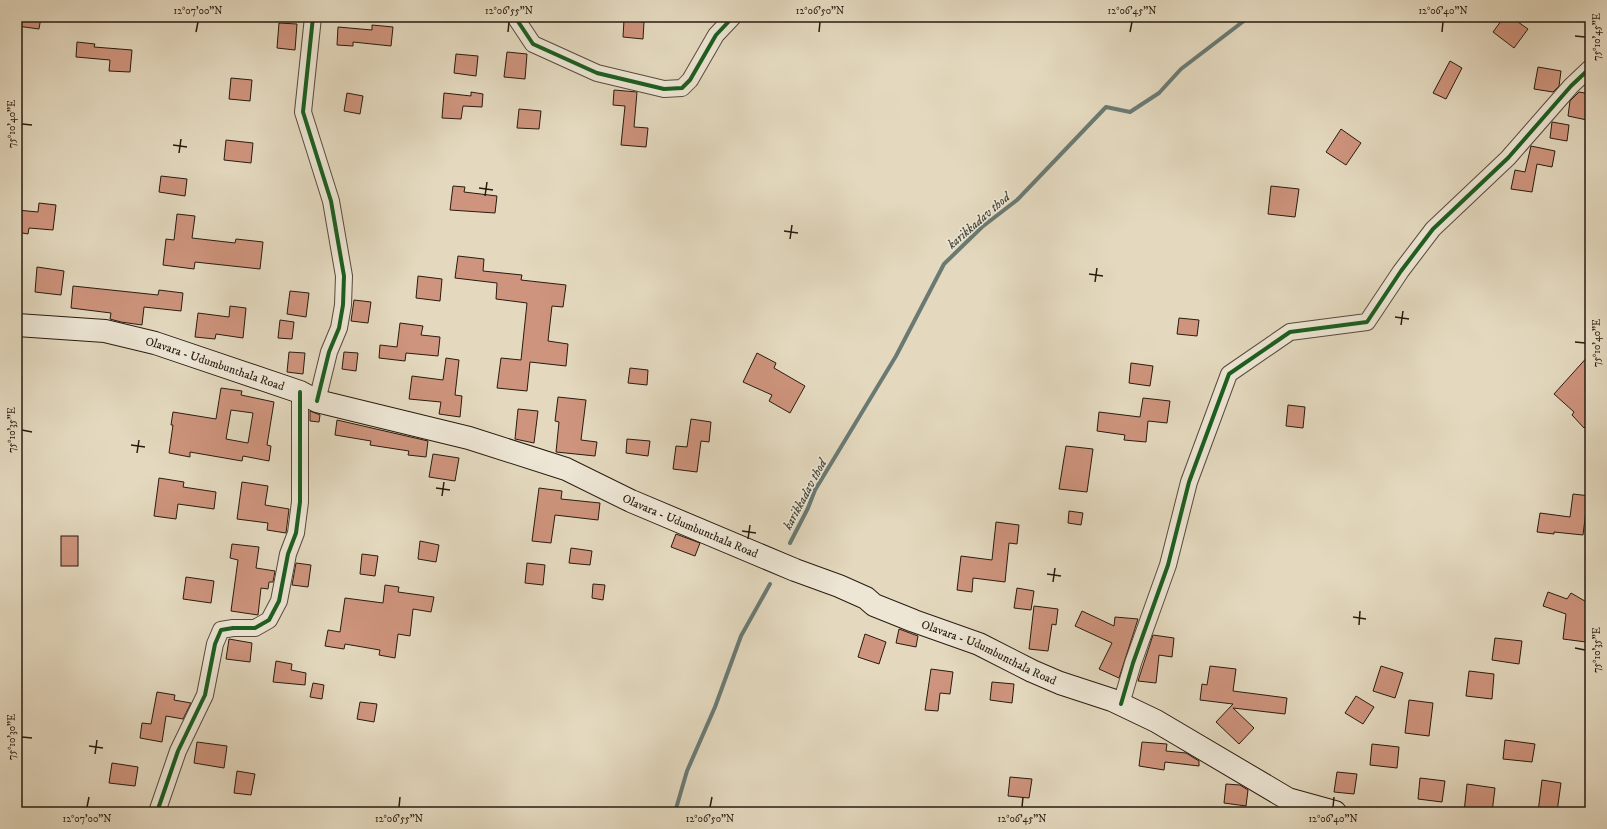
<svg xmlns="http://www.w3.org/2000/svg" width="1607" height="829" font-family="'IM FELL DW Pica',serif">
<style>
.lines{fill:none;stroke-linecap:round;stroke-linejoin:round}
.stream{stroke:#6a7a73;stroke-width:4}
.building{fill:#ce947d;stroke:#291b0f;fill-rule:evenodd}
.street-casing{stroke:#584a3b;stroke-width:18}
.secondary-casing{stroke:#291b0f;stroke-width:24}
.street{stroke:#ede6d5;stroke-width:16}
.secondary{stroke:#ede6d5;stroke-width:22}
.cycleway-casing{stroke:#ede6d5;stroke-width:6}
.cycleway{stroke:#1b5e20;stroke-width:4}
.ticks{fill:none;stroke:#291b0f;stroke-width:1.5}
.labels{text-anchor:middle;stroke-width:3;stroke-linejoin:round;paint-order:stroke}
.street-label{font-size:12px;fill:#291b0f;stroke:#ede6d5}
.water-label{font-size:13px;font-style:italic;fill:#494b41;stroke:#ede6d5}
.neatline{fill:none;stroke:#291b0f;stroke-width:1.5}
.ticks-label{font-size:10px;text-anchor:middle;fill:#291b0f}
</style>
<rect width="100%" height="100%" fill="#e4d9bf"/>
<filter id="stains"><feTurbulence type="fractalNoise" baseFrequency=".005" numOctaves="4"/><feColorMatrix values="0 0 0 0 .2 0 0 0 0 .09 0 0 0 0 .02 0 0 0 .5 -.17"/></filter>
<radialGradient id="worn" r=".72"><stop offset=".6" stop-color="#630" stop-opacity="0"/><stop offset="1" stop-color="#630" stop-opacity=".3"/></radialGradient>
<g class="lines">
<g class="stream">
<polyline points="790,543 808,508 815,490 896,356 944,264 982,227 1017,200 1106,107 1130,112 1159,93 1181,69 1249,17"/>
<polyline points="675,812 687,771 715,707 741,636 770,584"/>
</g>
</g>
<g class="building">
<polygon points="17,17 41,17 39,29 17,26"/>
<polygon points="1504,17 1511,17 1528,29 1514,48 1493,32"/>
<polygon points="624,20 644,22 643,39 623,37"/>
<polygon points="279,23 297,24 295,50 277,48"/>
<polygon points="372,25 393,27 391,46 353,42 353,46 337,45 338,27 372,30"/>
<polygon points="77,42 95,44 94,47 132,50 130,72 109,71 110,60 76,57"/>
<polygon points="507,52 527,54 525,79 504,77"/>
<polygon points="456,54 478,56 476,76 454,73"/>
<polygon points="1450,61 1462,68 1446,99 1433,93"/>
<polygon points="1538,67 1561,71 1559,86 1553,92 1534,89"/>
<polygon points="231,78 252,80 250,101 229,99"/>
<polygon points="614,90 637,92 634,127 648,128 646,147 621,145 625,106 613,105"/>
<polygon points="471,92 483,94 482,107 463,106 461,119 442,118 444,93 471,96"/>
<polygon points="1579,92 1590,94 1587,120 1568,116 1570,101"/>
<polygon points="347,93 363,96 360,114 344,111"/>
<polygon points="519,109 541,111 539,129 517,128"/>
<polygon points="1552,122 1569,125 1567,141 1550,138"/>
<polygon points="1341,129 1361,143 1346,165 1326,152"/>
<polygon points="226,140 253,143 251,163 224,160"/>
<polygon points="1531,146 1555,151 1552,167 1537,164 1532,192 1511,189 1515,170 1525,172"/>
<polygon points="161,176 187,179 185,196 159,192"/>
<polygon points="453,186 465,187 464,192 497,196 495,213 450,210"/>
<polygon points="1271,186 1299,189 1295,217 1268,214"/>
<polygon points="39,203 56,205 53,230 29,228 28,234 17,232 17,210 38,212"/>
<polygon points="177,214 195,216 192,238 235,243 236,239 263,242 260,269 195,262 194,269 163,265 166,239 174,240"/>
<polygon points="458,256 484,259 483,271 522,275 521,280 566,285 563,307 552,306 548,341 568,344 566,366 530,362 527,391 497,388 501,358 521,360 527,303 496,299 497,283 455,278"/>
<polygon points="37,267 64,271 61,295 35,292"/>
<polygon points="418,276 442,279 440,301 416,298"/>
<polygon points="73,286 158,295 159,290 183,293 181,311 144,307 142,325 121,322 110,319 111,313 71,308"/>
<polygon points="290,291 309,293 306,317 287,314"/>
<polygon points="354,300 371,302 368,323 351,321"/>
<polygon points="230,306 246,308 243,338 216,334 215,339 195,337 198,313 229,317"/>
<polygon points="1179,318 1199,320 1197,336 1177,334"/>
<polygon points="280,320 294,322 292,339 278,338"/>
<polygon points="400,323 423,326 421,335 440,337 438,356 406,353 405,361 379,358 380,345 397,347"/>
<polygon points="289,352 305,353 303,374 287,372"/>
<polygon points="344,352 358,353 356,371 342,369"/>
<polygon points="757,353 776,363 774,368 805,386 790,413 769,401 772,395 743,382"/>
<polygon points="1590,354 1590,422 1584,428 1572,415 1574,412 1554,394"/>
<polygon points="446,358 459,360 455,395 462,396 460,417 439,414 441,402 409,399 412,376 443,380"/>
<polygon points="1131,363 1153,366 1150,386 1129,383"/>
<polygon points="630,368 648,370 647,385 628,383"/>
<path d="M221,388l21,3 -1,4 33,7 -7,43 4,1 -2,15 -26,-5 -1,5 -52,-9v5l-21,-4 4,-28h-2l2,-13 43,7zM231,410l22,3 -5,30 -22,-4z"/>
<polygon points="558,397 586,400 581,440 597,442 595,456 556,452 559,422 555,421"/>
<polygon points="1143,398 1170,401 1167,423 1148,421 1146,442 1124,440 1125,435 1097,431 1099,412 1140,417"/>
<polygon points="1288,405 1305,407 1303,428 1286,426"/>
<polygon points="518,409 538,411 534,443 515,439"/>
<polygon points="310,411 320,415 319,422 310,421"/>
<polygon points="691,419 711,422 709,442 701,441 697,472 673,469 676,446 687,447"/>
<polygon points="337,420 428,441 426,457 408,455 409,451 370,445 371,441 335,435"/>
<polygon points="627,439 650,441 648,456 626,453"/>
<polygon points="1066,446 1093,449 1087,492 1059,489"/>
<polygon points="433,454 459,458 455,481 429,477"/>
<polygon points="159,478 184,482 183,487 216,492 214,509 178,504 176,519 154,516"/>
<polygon points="242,482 268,486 265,505 289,509 286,533 267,530 268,523 237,519"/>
<polygon points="539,488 562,491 561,499 600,503 598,520 555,515 551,543 532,541"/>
<polygon points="1573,494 1590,496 1590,512 1586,511 1583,535 1554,532 1554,534 1537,532 1540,513 1570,517"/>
<polygon points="1069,511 1083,513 1081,525 1068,523"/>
<polygon points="996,522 1019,525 1017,544 1009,543 1005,582 973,578 972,592 957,590 961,556 992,560"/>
<polygon points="676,534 700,543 695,556 671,547"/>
<rect x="61" y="536" width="17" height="30"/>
<polygon points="420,541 439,545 436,562 418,559"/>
<polygon points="232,544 259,547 256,568 275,571 273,582 269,582 268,589 261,588 258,615 231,611 238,560 230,558"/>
<polygon points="571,548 592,551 590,565 569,563"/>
<polygon points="362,554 378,556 375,576 360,574"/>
<polygon points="296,563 311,565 308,587 292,585"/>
<polygon points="527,563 545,565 543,585 525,583"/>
<polygon points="186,577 214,581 211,603 183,599"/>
<polygon points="593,584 605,585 603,600 592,598"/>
<polygon points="385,585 399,587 398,592 434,597 431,612 413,609 410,636 398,634 395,658 379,655 380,650 345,644 344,649 325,646 328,630 340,632 345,598 383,603"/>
<polygon points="1017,588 1034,591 1031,610 1014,608"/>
<polygon points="1548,592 1567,599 1571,593 1590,604 1590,622 1588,621 1586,642 1563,639 1566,614 1543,606"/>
<polygon points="1034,606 1058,609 1056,625 1052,624 1048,651 1029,649"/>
<polygon points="1082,611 1114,626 1115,617 1138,619 1119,678 1099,669 1112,643 1075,626"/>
<polygon points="899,629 918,636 916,647 896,643"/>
<polygon points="865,634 886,642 879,664 858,657"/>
<polygon points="1153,635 1174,638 1172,657 1159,655 1156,683 1138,681"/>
<polygon points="1495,638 1522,641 1519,664 1492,660"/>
<polygon points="229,639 252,643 250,662 226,659"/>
<polygon points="276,661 292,664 291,670 306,673 305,685 273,682"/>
<polygon points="1210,666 1236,669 1233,691 1287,698 1285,714 1233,708 1254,728 1239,744 1216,722 1233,704 1200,700 1202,684 1207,685"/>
<polygon points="1381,666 1403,673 1395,698 1373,691"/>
<polygon points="931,669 953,672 950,694 940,693 938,711 925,710"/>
<polygon points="1469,671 1494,674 1492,699 1466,696"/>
<polygon points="992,682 1014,684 1012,703 990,700"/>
<polygon points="313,683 324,685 322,699 310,697"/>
<polygon points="157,692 175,695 174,700 191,703 183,719 166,716 162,742 140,738 142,723 151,724"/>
<polygon points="1356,696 1374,707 1363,724 1345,713"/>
<polygon points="1409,700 1433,703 1429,736 1405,733"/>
<polygon points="360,702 377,704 374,722 357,719"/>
<polygon points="1505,740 1535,744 1532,762 1503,759"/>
<polygon points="197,742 227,746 224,768 194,763"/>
<polygon points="1142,742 1167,744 1166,751 1186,753 1199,761 1199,766 1165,762 1164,770 1139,766"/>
<polygon points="1372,744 1399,747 1397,768 1370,765"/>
<polygon points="112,763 138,767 135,786 109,783"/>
<polygon points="237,771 255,774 251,795 234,793"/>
<polygon points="1337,772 1357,774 1354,794 1334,792"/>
<polygon points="1010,777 1032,779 1029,798 1008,796"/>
<polygon points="1420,778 1445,781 1442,802 1418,799"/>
<polygon points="1542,780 1561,783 1557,812 1538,812"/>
<polygon points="1226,784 1240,785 1248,790 1246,806 1224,803"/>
<polygon points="1467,784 1495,788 1492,812 1464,812"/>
</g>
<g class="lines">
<g class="street-casing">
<g id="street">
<polyline points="313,17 303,112 331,201 344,276 343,305 339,328 329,352 317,401"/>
<polyline points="515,17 533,44 597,73 664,89 682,88 690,80 716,35 733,17"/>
<polyline points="1121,704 1133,663 1168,565 1189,482 1229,374 1290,332 1367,322 1401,271 1433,229 1508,158 1571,86 1590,68"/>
<polyline points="157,812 178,751 205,695 215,644 221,630 233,628 255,628 269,620 279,601 288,554 296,533 300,502 300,392"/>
</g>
</g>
<g class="secondary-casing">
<g id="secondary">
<path id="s1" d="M17,325l88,6 50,12 145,49 17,9 152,37 97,31 65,32 164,69 44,16 27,12 8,7 40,16 65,23 53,27 28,12 52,17 44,21 132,78 47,13"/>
</g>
</g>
<use href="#street" class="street"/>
<use href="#secondary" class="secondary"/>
<g class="cycleway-casing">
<g id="cycleway">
<polyline points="313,17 303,112 331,201 344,276 343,305 339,328 329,352 317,401"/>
<polyline points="515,17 533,44 597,73 664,89 682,88 690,80 716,35 733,17"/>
<polyline points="1121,704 1133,663 1168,565 1189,482 1229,374 1290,332 1367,322 1401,271 1433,229 1508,158 1571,86 1590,68"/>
<polyline points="157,812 178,751 205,695 215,644 221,630 233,628 255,628 269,620 279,601 288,554 296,533 300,502 300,392"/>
</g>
</g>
<use href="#cycleway" class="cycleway"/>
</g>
<path class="ticks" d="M196,32l2,-10M508,32l1,-10M819,32l1,-10M1130,32l2,-10M1442,32l1,-10M1575,36l10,1M22,124l10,1M173,145l14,2M179,153l2,-14M479,188l14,2M485,196l2,-14M784,231l14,2M790,239l2,-14M1089,274l14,2M1095,282l2,-14M1395,317l14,2M1401,325l2,-14M1575,342l10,1M22,430l10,2M131,445l14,2M137,453l2,-13M436,488l14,2M442,496l2,-14M742,531l14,2M748,539l2,-14M1047,574l14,2M1053,582l2,-14M1353,617l13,2M1359,625l1,-14M1575,648l10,2M22,737l10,1M89,746l14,2M95,754l2,-14M87,807l2,-10M399,807l1,-10M710,807l2,-10M1022,807l1,-10M1333,807l1,-10"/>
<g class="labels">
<g class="street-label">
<text dy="4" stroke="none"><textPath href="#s1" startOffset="203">Olavara - Udumbunthala Road</textPath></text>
<text dy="4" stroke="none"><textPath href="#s1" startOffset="707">Olavara - Udumbunthala Road</textPath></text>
<text dy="4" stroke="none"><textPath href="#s1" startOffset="1032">Olavara - Udumbunthala Road</textPath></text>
</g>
<g class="water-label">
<text transform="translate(978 220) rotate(-41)" y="5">karikkadav thod</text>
<text transform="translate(804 494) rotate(-62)" y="5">karikkadav thod</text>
</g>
</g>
<rect width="1607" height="829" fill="none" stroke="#e4d9bf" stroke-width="44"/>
<rect x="22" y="22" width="1563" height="785" class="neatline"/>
<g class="ticks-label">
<text x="198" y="14">12°07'00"N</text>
<text x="509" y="14">12°06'55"N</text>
<text x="820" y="14">12°06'50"N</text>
<text x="1132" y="14">12°06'45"N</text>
<text x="1443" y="14">12°06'40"N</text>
<text transform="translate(1596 37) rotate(-90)" y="4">75°10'45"E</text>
<text transform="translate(11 124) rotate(-90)" y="4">75°10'40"E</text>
<text transform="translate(1596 343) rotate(-90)" y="4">75°10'40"E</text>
<text transform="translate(11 430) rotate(-90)" y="4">75°10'35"E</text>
<text transform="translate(1596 650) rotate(-90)" y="4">75°10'35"E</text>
<text transform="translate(11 737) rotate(-90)" y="4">75°10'30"E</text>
<text x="87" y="822">12°07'00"N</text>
<text x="399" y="822">12°06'55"N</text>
<text x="710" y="822">12°06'50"N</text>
<text x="1022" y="822">12°06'45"N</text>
<text x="1333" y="822">12°06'40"N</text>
</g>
<rect width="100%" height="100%" filter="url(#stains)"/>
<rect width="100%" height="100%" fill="url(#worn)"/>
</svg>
